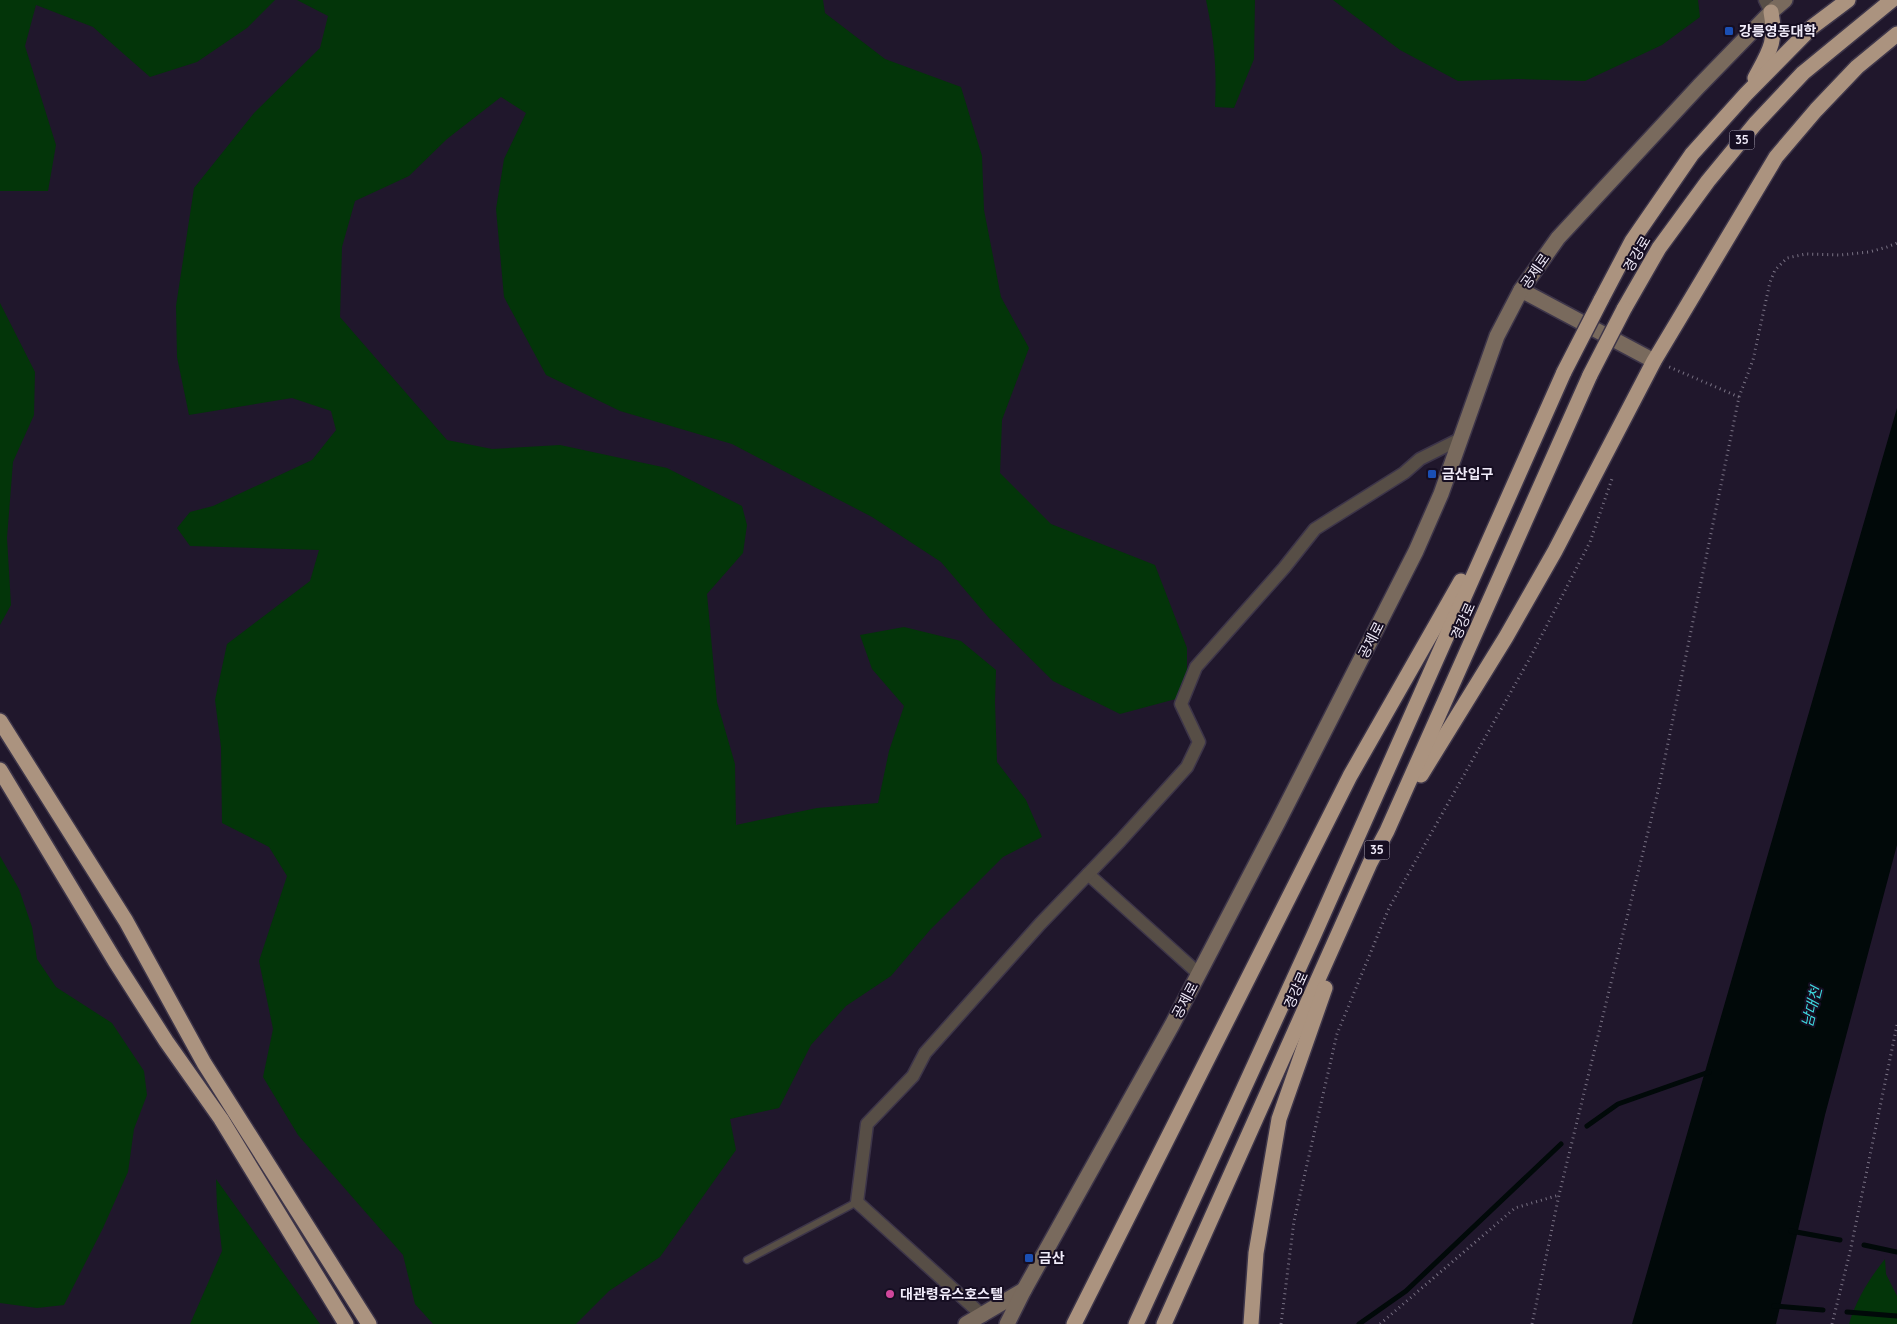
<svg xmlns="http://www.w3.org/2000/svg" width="1897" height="1324" font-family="Quicksand,'Noto Sans KR',sans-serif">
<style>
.green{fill:#033509}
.water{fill:#010909}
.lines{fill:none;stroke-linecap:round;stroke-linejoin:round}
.stream{stroke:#010909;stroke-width:5}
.lane-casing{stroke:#3d3549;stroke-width:9}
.street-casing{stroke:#3d3549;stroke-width:15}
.secondary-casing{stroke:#3d3549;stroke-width:18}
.highway-casing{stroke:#3d3549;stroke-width:18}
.path{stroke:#797284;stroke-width:3;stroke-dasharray:1 4;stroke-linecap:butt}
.lane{stroke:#574e46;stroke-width:6}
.street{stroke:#574e46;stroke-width:12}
.secondary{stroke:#796a5d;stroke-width:15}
.highway{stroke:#ab937f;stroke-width:15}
.highway-bridge-casing{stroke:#3d3549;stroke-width:18;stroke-linecap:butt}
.highway-bridge{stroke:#ab937f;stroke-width:15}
.transit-dot{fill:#1a4fb4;stroke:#160e22;stroke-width:2}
.hotel-dot{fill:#d1479c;stroke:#160e22;stroke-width:2}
.labels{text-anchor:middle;stroke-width:4;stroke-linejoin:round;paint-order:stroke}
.shield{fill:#160e22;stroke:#afa9b8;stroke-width:1}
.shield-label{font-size:12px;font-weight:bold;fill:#f0ebf9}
.poi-label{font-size:14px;font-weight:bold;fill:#f0ebf9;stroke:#160e22;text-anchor:start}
.street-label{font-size:14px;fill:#f0ebf9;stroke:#160e22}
.water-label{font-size:15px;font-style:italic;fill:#3ed8de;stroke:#160e22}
</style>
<rect width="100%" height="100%" fill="#20172c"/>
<g class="green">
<polygon points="0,0 275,0 247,28 197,62 150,77 93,27 36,5 25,46 56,145 48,191 0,191"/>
<polygon points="297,0 823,0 825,13 885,59 961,87 982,156 984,210 1001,297 1029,348 1002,420 1000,473 1051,524 1155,565 1187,648 1187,696 1120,714 1053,681 989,618 941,562 872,517 732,444 620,411 546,375 504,297 496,209 504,159 526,113 501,97 447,139 409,176 355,201 342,247 340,317 447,440 492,449 560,445 667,468 742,506 747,525 743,553 707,594 717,702 735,764 736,825 817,808 878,803 889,751 904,706 872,669 860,635 904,627 961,641 996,670 995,702 997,762 1026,800 1042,837 1003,857 930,930 891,976 846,1006 811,1045 779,1108 730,1119 736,1150 660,1257 609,1291 576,1324 433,1324 415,1304 403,1255 298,1135 263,1077 273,1029 259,961 287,876 269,847 222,823 221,747 215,700 227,644 310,581 319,550 190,546 177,528 190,512 213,506 312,460 336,430 331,411 292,398 189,415 177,357 176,306 194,188 254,113 320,48 328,16"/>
<path d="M1206,0h49l-1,59 -20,49 -19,-1c2,-39 -1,-69 -9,-107z"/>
<polygon points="1333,0 1698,0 1700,17 1662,45 1585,81 1518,79 1458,81 1400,50"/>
<polygon points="0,303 35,372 34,415 13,462 7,538 11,605 0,625"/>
<polygon points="0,856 19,889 32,927 37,959 56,987 112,1023 144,1071 147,1095 134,1129 128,1172 103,1228 64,1305 37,1308 0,1303"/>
<polygon points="216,1179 320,1324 190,1324 222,1251 217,1207"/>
<path d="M1885,1259l1,15 11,22v28h-48c7,-24 20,-45 36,-65z"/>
</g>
<polygon class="water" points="1897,408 1897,845 1825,1115 1776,1324 1632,1324"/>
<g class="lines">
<g class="stream">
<polyline points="1587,1126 1618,1104 1709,1072"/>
<polyline points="1791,1231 1840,1240"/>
<polyline points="1864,1245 1897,1252"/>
<polyline points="1774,1306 1823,1310"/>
<polyline points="1847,1312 1897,1316"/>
<polyline points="1359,1324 1406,1291 1561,1144"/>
</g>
<g class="lane-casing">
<polyline id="lane" points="747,1260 857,1202"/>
</g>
<g class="street-casing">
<g id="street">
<polyline points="1765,0 1771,12"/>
<polyline points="1088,874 1199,974"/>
<polyline points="983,1316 857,1202 867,1124 913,1076 925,1053 1040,924 1120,841 1187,767 1199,742 1181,704 1196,667 1284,568 1315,529 1404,473 1420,459 1460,439"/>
</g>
</g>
<g class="secondary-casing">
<g id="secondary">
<polyline points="1521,290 1654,361"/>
<polyline points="966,1324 1024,1290"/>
<polyline points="1007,1324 1024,1290 1172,1025 1278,822 1416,551 1441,494 1497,336 1521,290 1558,238 1699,86 1771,12 1785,0"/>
</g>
</g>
<g class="highway-casing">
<g id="highway">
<path d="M1755,78c14,-26 22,-36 16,-66"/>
<polyline points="1601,300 1632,241 1692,154 1746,94 1812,27 1848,0"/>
<polyline points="1624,309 1659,248 1708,181 1755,124 1803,73 1892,0"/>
<polyline points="0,721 126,921 204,1063 369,1324"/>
<polyline points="0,770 115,961 166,1041 221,1119 346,1324"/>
<polyline points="1421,775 1506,637 1555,551 1654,361 1776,157 1816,110 1857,67 1897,34"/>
<polyline points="1074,1324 1350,776 1461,581"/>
<polyline points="1136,1324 1313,937 1564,372"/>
<polyline points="1164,1324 1370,863 1387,831 1590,375"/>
<polyline points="1251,1324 1256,1253 1279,1119 1325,988"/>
</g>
</g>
<g class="path">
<polyline points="1739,397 1753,360 1770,282 1775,270 1787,258 1806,254 1840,255 1869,252 1887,247 1897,243"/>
<polyline points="1281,1324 1294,1221 1337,1034 1389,908 1530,658 1590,542 1613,476"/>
<polyline points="1380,1324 1515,1208 1559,1195"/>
<polyline points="1532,1324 1559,1195 1659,787 1739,397 1667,366"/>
<polyline points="1832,1324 1850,1252 1897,1025"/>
</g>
<use href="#lane" class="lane"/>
<use href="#street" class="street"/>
<use href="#secondary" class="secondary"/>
<use href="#highway" class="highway"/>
<g class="highway-bridge-casing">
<g id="highway-bridge">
<polyline points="1564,372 1601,300"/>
<polyline points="1590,375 1624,309"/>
</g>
</g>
<use href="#highway-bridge" class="highway-bridge"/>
</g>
<g class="transit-dot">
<rect x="1724" y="26" width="10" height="10" rx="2.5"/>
<rect x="1427" y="469" width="10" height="10" rx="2.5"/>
<rect x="1024" y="1253" width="10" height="10" rx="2.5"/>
</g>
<circle class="hotel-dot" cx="890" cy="1294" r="5"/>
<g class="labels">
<g class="shield">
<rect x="1729.5" y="130.5" width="25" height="19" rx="4"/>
<rect x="1364.5" y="840.5" width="25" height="19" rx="4"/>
</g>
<g class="shield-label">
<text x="1742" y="144">35</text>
<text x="1377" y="854">35</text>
</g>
<g class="poi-label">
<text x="1739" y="36">강릉영동대학</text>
<text x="1442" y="479">금산입구</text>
<text x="1039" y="1263">금산</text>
<text x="900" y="1299">대관령유스호스텔</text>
</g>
<g class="street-label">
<text transform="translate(1637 254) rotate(-59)" y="5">경강로</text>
<text transform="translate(1535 271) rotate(-55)" y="5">공제로</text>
<text transform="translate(1463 621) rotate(-66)" y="5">경강로</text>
<text transform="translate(1371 640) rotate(-63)" y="5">공제로</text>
<text transform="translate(1296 990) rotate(-66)" y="5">경강로</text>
<text transform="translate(1185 1000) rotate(-62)" y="5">공제로</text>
</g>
<g class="water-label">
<text transform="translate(1812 1007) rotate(-76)" y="5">남대천</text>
</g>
</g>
</svg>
